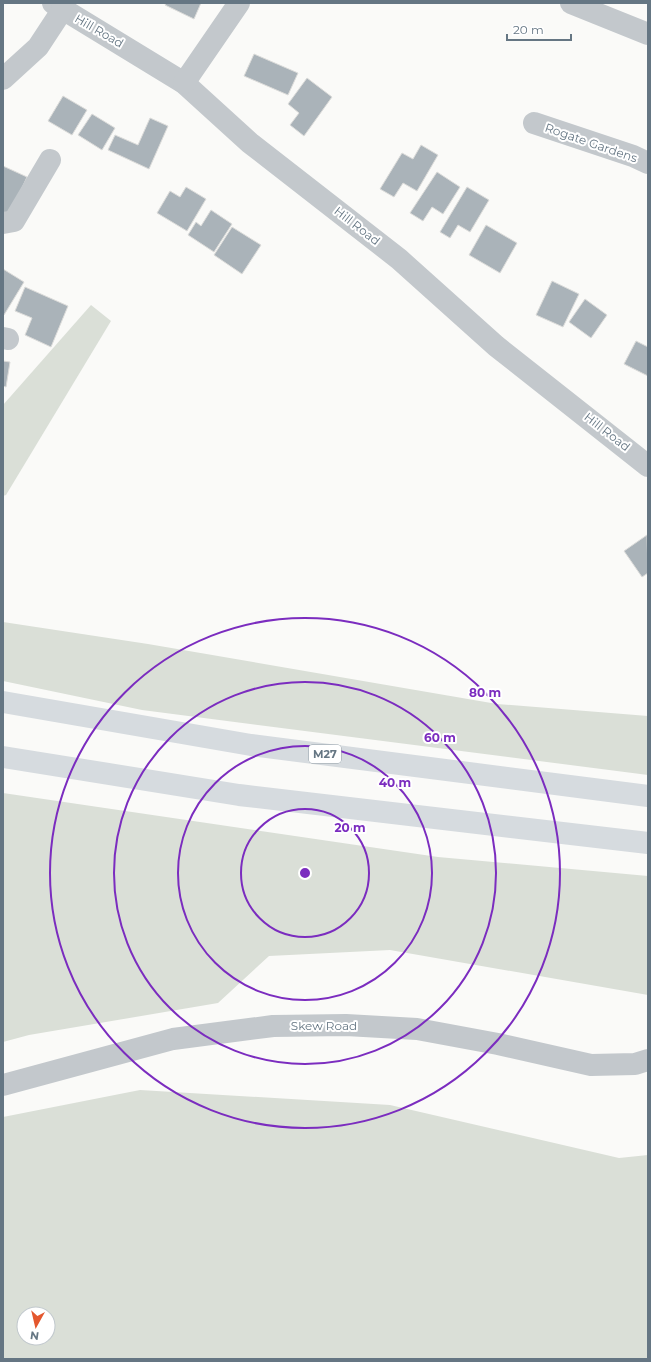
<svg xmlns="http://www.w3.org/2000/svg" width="651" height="1362" font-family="Montserrat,sans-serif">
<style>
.green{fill:#dadfd7;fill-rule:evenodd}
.building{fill:#aab3b9;stroke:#dcdcda}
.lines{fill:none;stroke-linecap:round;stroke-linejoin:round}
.minor{stroke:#c3c8cc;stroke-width:22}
.highway{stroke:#d6dbdf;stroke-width:22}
.ring{fill:none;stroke:#7b2cbf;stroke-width:2}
.labels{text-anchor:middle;stroke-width:4;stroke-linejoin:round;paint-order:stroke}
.shield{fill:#fff;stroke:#939fa8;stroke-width:1}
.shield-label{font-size:11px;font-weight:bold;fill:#657683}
.street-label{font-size:12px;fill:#657683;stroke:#fff}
.centre{fill:#7b2cbf;stroke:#fff;stroke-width:2}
.ring-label{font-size:12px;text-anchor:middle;font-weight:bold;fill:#7b2cbf;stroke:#fff;stroke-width:4;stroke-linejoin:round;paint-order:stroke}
</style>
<rect width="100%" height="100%" fill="#fafaf8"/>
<g class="green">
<polygon points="91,305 111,321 6,495 3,496 3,405"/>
<polygon points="3,622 148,644 497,704 648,716 648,775 142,710 3,681"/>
<polygon points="3,793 438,857 648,876 648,995 390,950 269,956 218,1003 29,1035 3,1042"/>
<path d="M140,1090l250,15 229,53 29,-3v204h-645v-242zM24,1314h24v24h-24z"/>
</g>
<g class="building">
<polygon points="166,3 201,3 194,19 165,5"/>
<polygon points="254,54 298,73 288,95 244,76"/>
<polygon points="307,78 332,97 304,136 290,125 299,113 288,104"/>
<polygon points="63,96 87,110 72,135 48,121"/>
<polygon points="92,114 115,128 102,150 78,135"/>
<polygon points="150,118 168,126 149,169 108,150 115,135 138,145"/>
<polygon points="421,145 438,155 417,191 403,183 394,197 380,189 402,153 413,159"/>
<polygon points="3,166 27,177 9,216 3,213"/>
<polygon points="437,172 460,187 443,214 432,207 423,221 410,213"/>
<polygon points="186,187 206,199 187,231 157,213 170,191 180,197"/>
<polygon points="467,187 489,200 470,232 458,225 450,238 440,232"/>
<polygon points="211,210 232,224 214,252 188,235 196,222 201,226"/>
<polygon points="486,225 517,243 500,273 469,255"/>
<polygon points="232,227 261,245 242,274 214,255"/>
<polygon points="3,269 24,282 4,315 3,314"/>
<polygon points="552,281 579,294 563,327 536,315"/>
<polygon points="25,287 68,306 51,347 25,335 32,318 15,311"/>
<polygon points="585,299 607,315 591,338 569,322"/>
<polygon points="636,341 648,347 648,376 624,364"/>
<polygon points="3,361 10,362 6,387 3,386"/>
<polygon points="647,535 648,573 642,577 624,551"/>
</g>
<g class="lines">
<g class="minor">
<polyline points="53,3 184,83 250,143 399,259 496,346 648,466"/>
<polyline points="571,3 648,34"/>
<polyline points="3,79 38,47 63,9"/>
<polyline points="184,83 239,3"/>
<polyline points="534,123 633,156 648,163"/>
<polyline points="3,223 14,221 50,160"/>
<polyline points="3,338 8,339"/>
<polyline points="3,1085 173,1039 273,1026 346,1025 417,1029 498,1044 591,1065 635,1064 648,1060"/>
</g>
<g class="highway">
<polyline points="3,702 251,745 648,796"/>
<polyline points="3,757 239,795 648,843"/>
</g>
</g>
<g class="ring">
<circle cx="305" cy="873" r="64"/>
<circle cx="305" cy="873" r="127"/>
<circle cx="305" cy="873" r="191"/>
<circle cx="305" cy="873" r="255"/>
</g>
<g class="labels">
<rect class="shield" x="309" y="745" width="32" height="18" rx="3"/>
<g class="shield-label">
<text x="325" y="758">M27</text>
</g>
<g class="street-label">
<text transform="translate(99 31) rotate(30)" y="4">Hill Road</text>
<text transform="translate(591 143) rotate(19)" y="4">Rogate Gardens</text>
<text transform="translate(357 226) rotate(38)" y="4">Hill Road</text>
<text transform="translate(607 432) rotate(38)" y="4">Hill Road</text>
<text x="324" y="1030">Skew Road</text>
</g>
</g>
<circle cx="305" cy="873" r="6" class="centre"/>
<g class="ring-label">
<text x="485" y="697">80 m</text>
<text x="440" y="742">60 m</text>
<text x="395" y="787">40 m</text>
<text x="350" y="832">20 m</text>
</g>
<rect width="651" height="1362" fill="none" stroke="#657683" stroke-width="8"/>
<g transform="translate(36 1326) rotate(188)"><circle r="19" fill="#ffffff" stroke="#c1c8cd"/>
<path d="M0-3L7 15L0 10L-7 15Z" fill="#e4572e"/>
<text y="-6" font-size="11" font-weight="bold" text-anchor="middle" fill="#657683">N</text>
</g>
<path d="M507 34v6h64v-6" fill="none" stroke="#657683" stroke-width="2"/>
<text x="513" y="34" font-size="12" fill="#657683" stroke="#ffffff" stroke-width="3" paint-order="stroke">20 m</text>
</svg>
